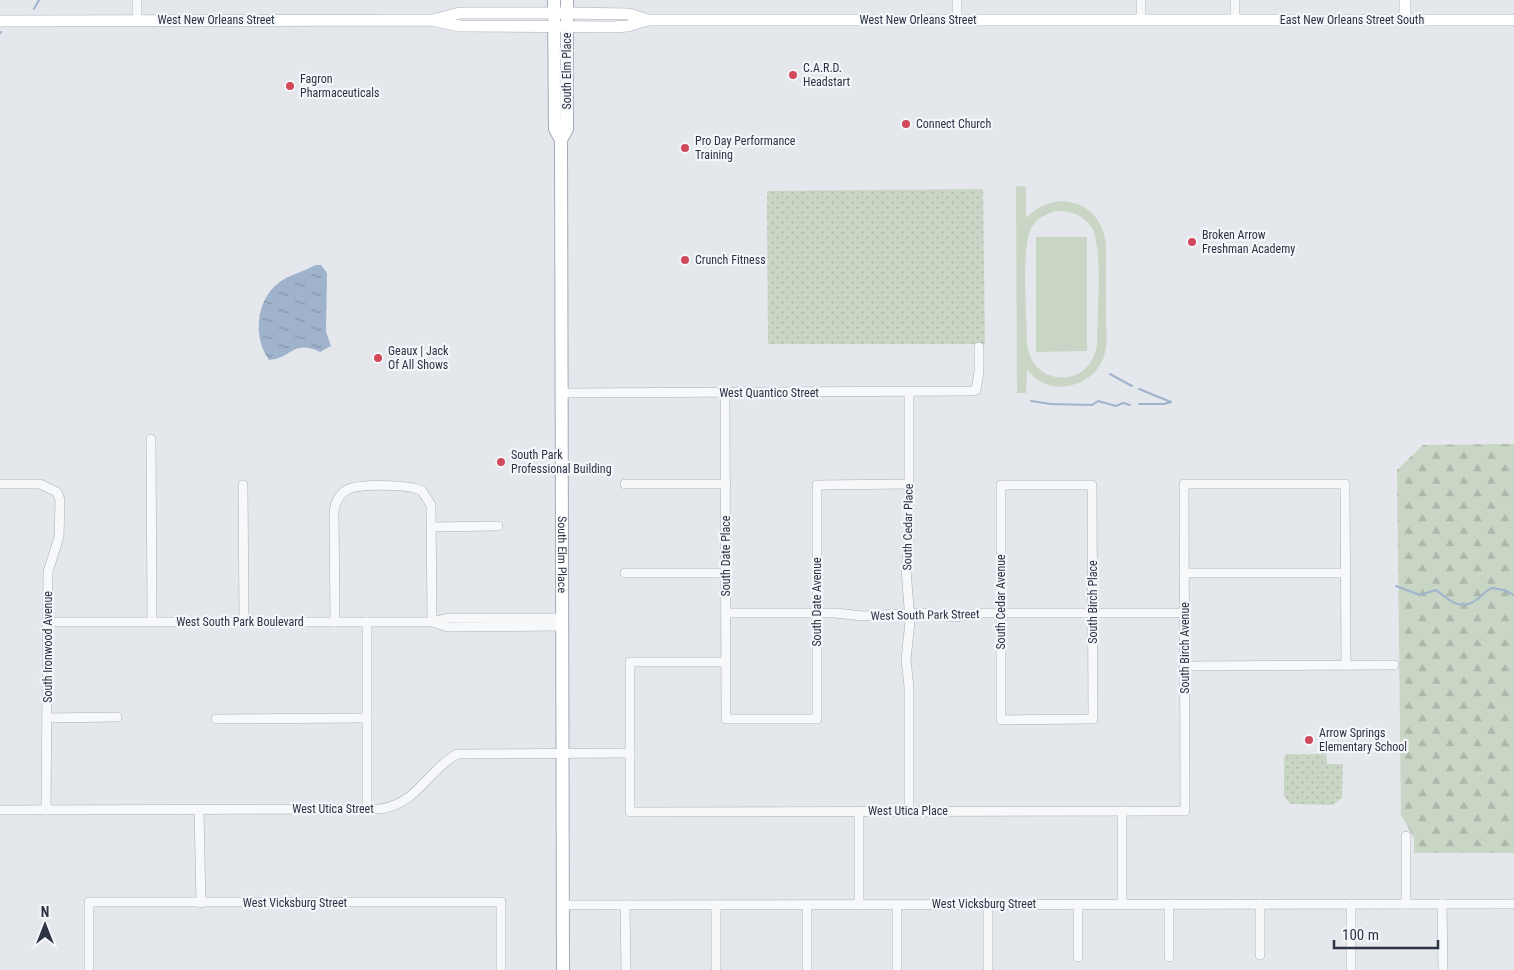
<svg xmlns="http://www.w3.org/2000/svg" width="1514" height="970" font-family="'Roboto Condensed',sans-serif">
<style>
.grass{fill:#c9d6c5;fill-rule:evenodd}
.forest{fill:url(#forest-firs)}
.park{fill:url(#park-dots)}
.water{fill:url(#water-ripples)}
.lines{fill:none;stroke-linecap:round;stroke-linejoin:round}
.stream{stroke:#9fb4cc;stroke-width:2}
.street-casing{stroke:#a9aeb7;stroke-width:10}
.secondary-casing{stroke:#a9aeb7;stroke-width:12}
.primary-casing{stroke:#a3abb8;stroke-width:14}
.street{stroke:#f7f8fa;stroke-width:9}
.secondary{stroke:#fff;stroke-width:11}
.primary{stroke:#fff;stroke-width:12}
.poi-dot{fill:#d1495b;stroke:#f4f6f9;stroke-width:2}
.labels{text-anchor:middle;stroke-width:4.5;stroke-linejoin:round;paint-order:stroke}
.street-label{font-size:12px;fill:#2b3445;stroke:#f4f6f9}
.poi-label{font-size:12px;fill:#2b3445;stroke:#f4f6f9;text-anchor:start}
</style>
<defs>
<pattern id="forest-firs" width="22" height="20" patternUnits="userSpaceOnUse" patternTransform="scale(1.25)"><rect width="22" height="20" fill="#c9d6c5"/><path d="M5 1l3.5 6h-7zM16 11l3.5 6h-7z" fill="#adb8ab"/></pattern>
<pattern id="park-dots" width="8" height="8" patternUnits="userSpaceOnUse" patternTransform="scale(1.25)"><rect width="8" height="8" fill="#c9d6c5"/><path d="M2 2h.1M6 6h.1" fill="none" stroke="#adb8ab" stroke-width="1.8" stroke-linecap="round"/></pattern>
<pattern id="water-ripples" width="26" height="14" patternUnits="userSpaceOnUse" patternTransform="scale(1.25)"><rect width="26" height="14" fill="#9fb4cc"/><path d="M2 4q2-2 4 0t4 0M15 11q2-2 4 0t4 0" fill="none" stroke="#8293a7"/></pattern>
</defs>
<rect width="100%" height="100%" fill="#e4e7ec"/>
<g class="grass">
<path d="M1016,186l10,1v31c30,-31 76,-17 80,27 0,24 0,49 0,73 0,12 2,26 -2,38 -5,16 -20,28 -37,30 -15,3 -30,-4 -40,-16l-1,23h-9zM1056,211c14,-1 28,4 36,17 11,19 5,90 5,115 -4,46 -66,46 -70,0 0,-25 -6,-95 4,-114 5,-10 14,-15 25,-18z"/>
<polygon points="1036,237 1087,237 1087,351 1036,352"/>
</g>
<polygon class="forest" points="1514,444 1514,853 1414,853 1414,838 1401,815 1397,470 1423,445"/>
<g class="park">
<polygon points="983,189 985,344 768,344 767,191"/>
<polygon points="1321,746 1326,746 1327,764 1343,764 1342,798 1333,805 1290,804 1284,796 1284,758 1286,754 1321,754"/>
</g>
<path class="water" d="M316,265h5l6,8 -1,59 5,14 -11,6c-27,-13 -29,7 -51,8 -17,-24 -13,-62 12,-79 11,-7 24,-10 35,-16z"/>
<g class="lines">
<g class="stream">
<polyline points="34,9 39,0"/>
<polyline points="0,33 1,32"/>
<polyline points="1110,374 1132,386"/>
<polyline points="1139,389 1171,402"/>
<polyline points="1031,401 1051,404 1092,405 1098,401 1116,406 1123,403 1130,405"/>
<polyline points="1139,404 1164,404 1171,402"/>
<path d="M1396,586l24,9 16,-5c12,9 24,22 40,10 6,-4 9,-9 16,-12l12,2 10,5"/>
</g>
<g class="street-casing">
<g id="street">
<polyline points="137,0 137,21"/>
<polyline points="957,0 957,20"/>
<polyline points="1235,0 1235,20"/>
<polyline points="1141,20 1141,0"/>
<polyline points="561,393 971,391 976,390 979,372 979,347"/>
<polyline points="725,393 726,719 817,719 817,485 909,484"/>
<polyline points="909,393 909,542 906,569 910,621 906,660 909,687 909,811"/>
<polyline points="151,439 152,622"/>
<polyline points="0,484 40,484 57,492 60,500 59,537 48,572 46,810"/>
<polyline points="625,484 726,484"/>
<polyline points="243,485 244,622"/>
<polygon points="1001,485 1092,485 1093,719 1001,720"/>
<polyline points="432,527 498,526"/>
<polyline points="625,573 726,573"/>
<polyline points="1184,573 1345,573"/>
<polyline points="726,613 835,613 863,616 921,613 955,617 982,613 1185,613"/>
<polyline points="48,622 432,622 448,618 562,618"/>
<path d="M335,622l-1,-110c1,-8 4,-16 11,-21 11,-8 65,-7 77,0l9,14 1,117"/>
<polyline points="435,623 448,627 562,626"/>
<polyline points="726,662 630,662 630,812 1185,811 1184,484 1345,484 1346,665"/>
<polyline points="1185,666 1394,665"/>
<polyline points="47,718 117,717"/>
<polyline points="216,719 367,718"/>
<path d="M0,810l381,-1c38,-7 46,-38 76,-55l173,-1"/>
<polyline points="199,810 201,903"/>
<polyline points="367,810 367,622"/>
<polyline points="1406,836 1406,904"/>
<polyline points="988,904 988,970"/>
<polyline points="1122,904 1122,811"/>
<polyline points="1169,904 1169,957"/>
<polyline points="1260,904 1260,955"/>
<polyline points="1351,904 1351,970"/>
<polyline points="1442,904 1443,970"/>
<polyline points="562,905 1514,904"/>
<polyline points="625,905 626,970"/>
<polyline points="716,905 716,970"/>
<polyline points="807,905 807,970"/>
<polyline points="859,905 859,811"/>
<polyline points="897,905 897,970"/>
<polyline points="1078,957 1078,904"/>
<polyline points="89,970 89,902 501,902 501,970"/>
</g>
</g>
<g class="secondary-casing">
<g id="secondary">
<polyline points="1405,0 1405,20"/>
<polyline points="436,19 460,13 567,13 629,14 647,20"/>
<polyline points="0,21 432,20 460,26 612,27 628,26 647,20 1514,20"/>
</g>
</g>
<g class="primary-casing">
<g id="primary">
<path id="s1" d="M554,0l1,129 6,11 2,830"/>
<polyline points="561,140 567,129 567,0"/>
</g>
</g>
<use href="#street" class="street"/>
<use href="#secondary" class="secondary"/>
<use href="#primary" class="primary"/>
</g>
<g class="poi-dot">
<circle cx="793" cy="75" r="5"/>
<circle cx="290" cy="86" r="5"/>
<circle cx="906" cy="124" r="5"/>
<circle cx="685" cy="148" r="5"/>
<circle cx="1192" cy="242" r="5"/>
<circle cx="685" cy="260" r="5"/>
<circle cx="378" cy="358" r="5"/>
<circle cx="501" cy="462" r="5"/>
<circle cx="1309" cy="740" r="5"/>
</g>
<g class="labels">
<g class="street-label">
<text x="216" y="24">West New Orleans Street</text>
<text x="918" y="24">West New Orleans Street</text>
<text x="1352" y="24">East New Orleans Street South</text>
<text transform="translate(567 71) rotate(-90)" y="4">South Elm Place</text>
<text x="769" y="397">West Quantico Street</text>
<text transform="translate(908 527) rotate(-89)" y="4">South Cedar Place</text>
<text dy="4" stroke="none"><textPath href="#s1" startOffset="556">South Elm Place</textPath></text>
<text transform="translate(726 556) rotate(-90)" y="4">South Date Place</text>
<text transform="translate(817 602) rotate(-90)" y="4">South Date Avenue</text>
<text transform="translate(1001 602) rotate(-90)" y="4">South Cedar Avenue</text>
<text transform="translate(1093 602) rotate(-90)" y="4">South Birch Place</text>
<text transform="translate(925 615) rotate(-1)" y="4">West South Park Street</text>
<text x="240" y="626">West South Park Boulevard</text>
<text transform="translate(48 647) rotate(-90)" y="4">South Ironwood Avenue</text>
<text transform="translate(1185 648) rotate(-90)" y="4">South Birch Avenue</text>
<text x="333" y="813">West Utica Street</text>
<text x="908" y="815">West Utica Place</text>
<text x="295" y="907">West Vicksburg Street</text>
<text x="984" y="908">West Vicksburg Street</text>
</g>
<g class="poi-label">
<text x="803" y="72">C.A.R.D.<tspan x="803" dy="14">Headstart</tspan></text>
<text x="300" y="83">Fagron<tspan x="300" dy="14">Pharmaceuticals</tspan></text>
<text x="916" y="128">Connect Church</text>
<text x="695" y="145">Pro Day Performance<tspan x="695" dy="14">Training</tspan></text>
<text x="1202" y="239">Broken Arrow<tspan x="1202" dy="14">Freshman Academy</tspan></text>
<text x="695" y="264">Crunch Fitness</text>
<text x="388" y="355">Geaux | Jack<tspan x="388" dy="14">Of All Shows</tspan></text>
<text x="511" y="459">South Park<tspan x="511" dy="14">Professional Building</tspan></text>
<text x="1319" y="737">Arrow Springs<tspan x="1319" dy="14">Elementary School</tspan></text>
</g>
</g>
<g transform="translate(45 925)" stroke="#f4f6f9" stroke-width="4" paint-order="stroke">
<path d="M0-4L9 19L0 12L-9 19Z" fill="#2b3445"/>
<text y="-8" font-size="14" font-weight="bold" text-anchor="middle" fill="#2b3445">N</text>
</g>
<path d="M1334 940v8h104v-8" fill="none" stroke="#2b3445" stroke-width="2.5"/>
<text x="1342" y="940" font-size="15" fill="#2b3445" stroke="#f4f6f9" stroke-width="4" paint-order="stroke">100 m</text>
</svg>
